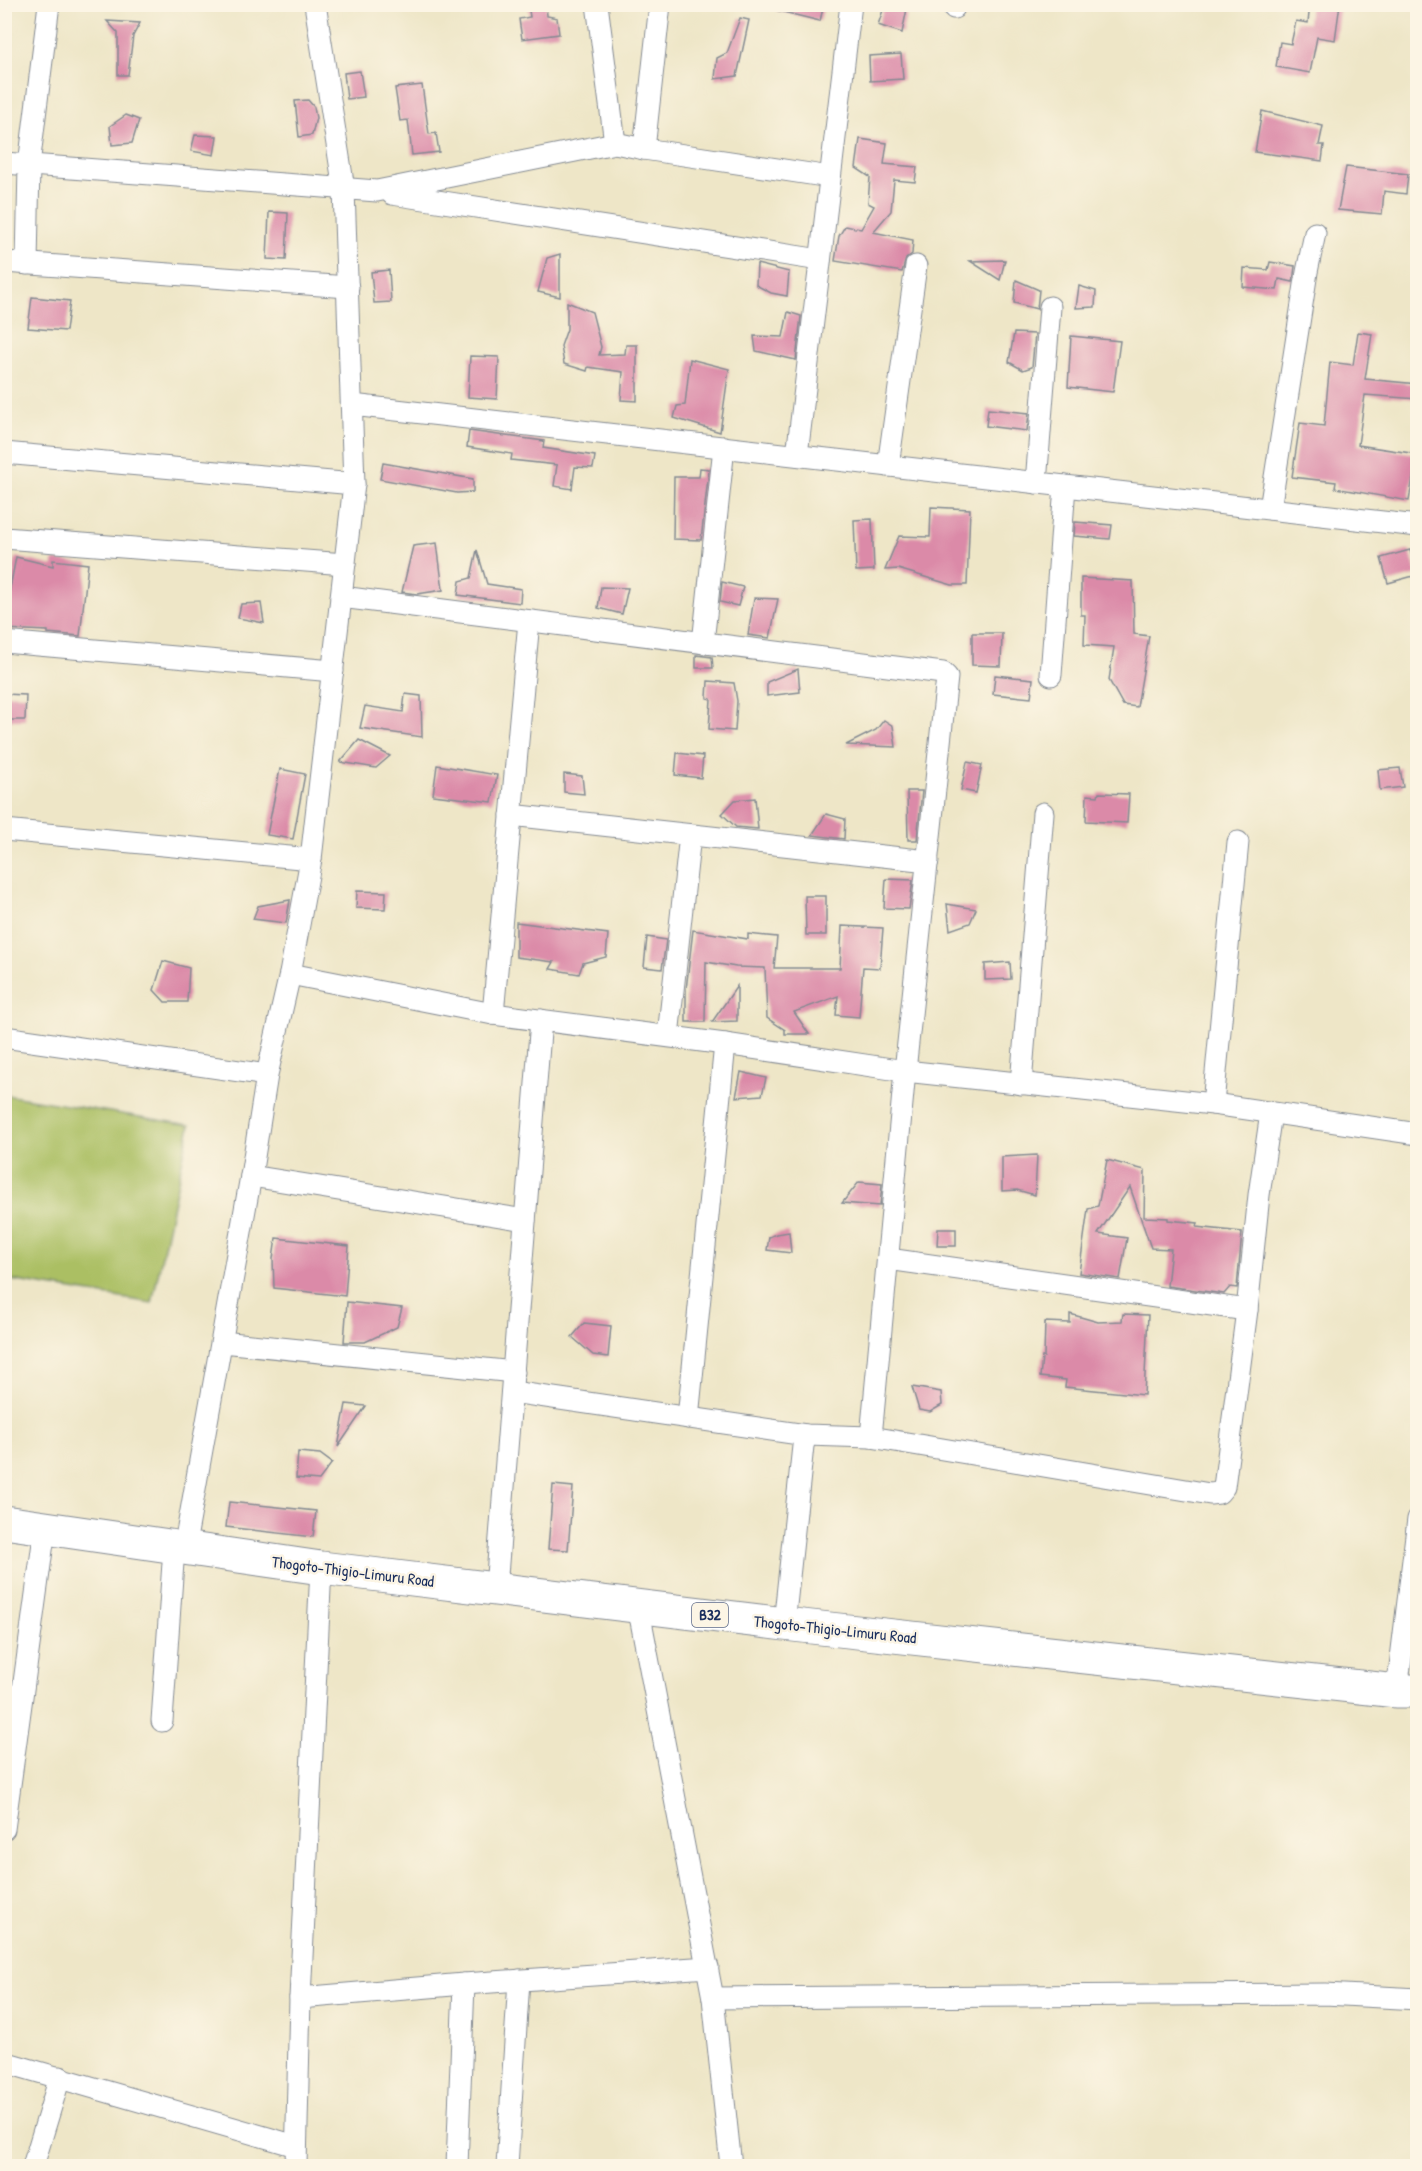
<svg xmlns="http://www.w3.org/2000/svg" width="1422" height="2171" font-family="'Patrick Hand',sans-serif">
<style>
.green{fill:#abbf63;stroke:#637760;stroke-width:1.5}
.building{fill:#db8aa8}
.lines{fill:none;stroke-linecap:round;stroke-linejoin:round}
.minor-casing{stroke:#848a92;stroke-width:23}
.trunk-casing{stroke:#848a92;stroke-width:35}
.minor{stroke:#fff;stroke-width:21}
.trunk{stroke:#fff;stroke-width:33}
.labels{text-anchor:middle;stroke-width:5;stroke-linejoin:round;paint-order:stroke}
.shield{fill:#fcf5e5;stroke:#5e6a86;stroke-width:1.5}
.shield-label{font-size:15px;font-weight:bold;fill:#1b2f5e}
.street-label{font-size:16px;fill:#1b2f5e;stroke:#fcf5e5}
</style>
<rect width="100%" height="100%" fill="#fcf5e5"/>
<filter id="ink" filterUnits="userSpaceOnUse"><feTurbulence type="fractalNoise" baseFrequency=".0167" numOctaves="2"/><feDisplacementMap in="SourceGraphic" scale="12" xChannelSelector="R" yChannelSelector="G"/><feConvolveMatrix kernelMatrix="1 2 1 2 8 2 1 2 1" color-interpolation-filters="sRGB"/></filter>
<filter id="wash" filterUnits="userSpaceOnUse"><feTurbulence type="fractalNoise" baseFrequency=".008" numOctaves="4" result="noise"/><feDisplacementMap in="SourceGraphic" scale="24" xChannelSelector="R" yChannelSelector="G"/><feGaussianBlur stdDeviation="1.35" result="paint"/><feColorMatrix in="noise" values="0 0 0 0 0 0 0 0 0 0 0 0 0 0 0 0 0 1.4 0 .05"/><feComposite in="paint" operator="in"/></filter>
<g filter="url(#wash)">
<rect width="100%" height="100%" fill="#eee6c7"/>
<polygon class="green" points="5,1095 190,1125 152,1303 5,1279"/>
<g id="blocks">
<g class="building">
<polygon points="528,4 546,4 547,16 557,18 559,34 522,39 519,19 530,17"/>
<polygon points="776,4 824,4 820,21 775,10"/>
<polygon points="885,4 908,4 902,33 878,25"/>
<polygon points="1310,4 1340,4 1335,40 1317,37 1310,73 1276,67 1280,42 1291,44 1296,21 1308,23"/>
<polygon points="740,18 749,20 737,76 715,79 717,58 727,53"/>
<polygon points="107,21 140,23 133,36 128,75 118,75 118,33"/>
<polygon points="901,54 903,79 870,81 869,56"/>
<polygon points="360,71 364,97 347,99 344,73"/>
<polygon points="422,85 429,134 436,133 439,152 412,155 408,120 400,121 395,88"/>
<polygon points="308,100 314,107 316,118 312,135 299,137 295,101"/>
<polygon points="1262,111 1323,126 1319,145 1324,145 1322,161 1255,152"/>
<polygon points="126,115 139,120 132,143 112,145 110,126"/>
<polygon points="195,135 217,136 214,155 191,151"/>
<polygon points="860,139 887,143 884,164 917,167 915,182 894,180 891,211 873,232 913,240 912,254 906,259 902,272 835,261 839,236 845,226 861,229 874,206 868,203 870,177 856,168"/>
<polygon points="1346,167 1408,174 1406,194 1384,191 1382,214 1338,210"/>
<polygon points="269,212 288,213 286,260 267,259"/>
<polygon points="560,254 560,297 538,292 547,258"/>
<polygon points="1005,260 1000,280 970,261"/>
<polygon points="1270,262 1295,266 1293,282 1279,279 1277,290 1243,287 1244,268 1268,270"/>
<polygon points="757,264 789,272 787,296 771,293 756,285"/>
<polygon points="389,270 391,302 374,303 371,272"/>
<polygon points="1016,280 1039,290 1037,309 1014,303"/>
<polygon points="1079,286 1096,291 1095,307 1076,308"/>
<polygon points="32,297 70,301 66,331 28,328"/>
<polygon points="567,302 592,312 601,347 599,355 625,354 626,345 637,345 637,401 621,400 623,372 588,367 587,371 564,364 561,346 567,329"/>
<polygon points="788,312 801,316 796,360 756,351 754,336 783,337"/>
<polygon points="1358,332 1372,334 1365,379 1418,384 1418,399 1365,395 1358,445 1417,454 1409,501 1335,488 1336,482 1292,477 1300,423 1324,426 1330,362 1353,365"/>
<polygon points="1014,333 1035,334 1032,367 1023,370 1009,362"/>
<polygon points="1071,336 1120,341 1113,392 1068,387"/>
<polygon points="470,356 499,357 497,399 468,397"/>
<polygon points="690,359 729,369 720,432 674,418 677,406 685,405"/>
<polygon points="988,409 1029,413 1027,431 986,426"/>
<polygon points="469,431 544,441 543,448 595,456 593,468 575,467 572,489 554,486 557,465 511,460 512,454 467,447"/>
<polygon points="383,463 473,479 473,492 457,493 380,479"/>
<polygon points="700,468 709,469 701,540 673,539 674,477 699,477"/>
<polygon points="931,507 970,509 967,585 952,585 898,569 885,570 899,536 930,537"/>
<polygon points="872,519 874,570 856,571 854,520"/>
<polygon points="1075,522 1112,525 1110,539 1074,536"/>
<polygon points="437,543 443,590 417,594 402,592 413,546"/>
<polygon points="477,550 487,584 521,589 520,603 458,595 460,581 471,578"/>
<polygon points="1410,550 1417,575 1388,583 1381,558"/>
<polygon points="16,557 53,566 53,560 88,564 80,636 48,633 48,631 4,629 4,619"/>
<polygon points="1081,578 1133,581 1134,634 1149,636 1137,707 1123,705 1109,680 1114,647 1084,645 1085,615 1081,615"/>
<polygon points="722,582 743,587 738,606 720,602"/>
<polygon points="601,587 628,588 622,614 598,608"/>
<polygon points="754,598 778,599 770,638 748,635"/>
<polygon points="261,603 264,623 238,618 241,604"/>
<polygon points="972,633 1002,633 1001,666 972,665"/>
<polygon points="696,655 712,657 713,668 696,668"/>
<polygon points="798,669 800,692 767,696 767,682"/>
<polygon points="995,675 1033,679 1031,698 993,694"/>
<polygon points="708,681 734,683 737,701 735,731 709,729 711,699 707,698"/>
<polygon points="4,694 26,695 25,720 4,720"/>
<polygon points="405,694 421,696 422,737 360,728 365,706 403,712"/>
<polygon points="884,720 893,726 896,747 846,745 876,730"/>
<polygon points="359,740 390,756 376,768 340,762"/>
<polygon points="677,753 703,756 701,778 675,775"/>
<polygon points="967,762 982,765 976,793 961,790"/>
<polygon points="437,765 497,775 492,802 433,795"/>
<polygon points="1400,768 1403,787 1380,790 1378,770"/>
<polygon points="280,769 305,774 293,839 267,835"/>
<polygon points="564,774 582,776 584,794 564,792"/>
<polygon points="907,791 922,791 917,840 908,840"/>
<polygon points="1099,793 1129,794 1127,823 1086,821 1087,795 1098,796"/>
<polygon points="755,798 758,829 736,827 722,814 735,800"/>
<polygon points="826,814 845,819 844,839 812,835"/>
<polygon points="886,879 913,880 909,909 884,908"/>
<polygon points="357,891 386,892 385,909 356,908"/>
<polygon points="805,896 826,896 826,935 806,935"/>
<polygon points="290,900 286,923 253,919 258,906"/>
<polygon points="947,904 976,909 970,923 950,930"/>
<polygon points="516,922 608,934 606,957 583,963 579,974 550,969 554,962 516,957"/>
<polygon points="842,926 883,928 880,968 863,967 859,1017 836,1015 838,996 794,1012 809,1034 785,1034 785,1030 767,1018 765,968 736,967 706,962 705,1022 686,1022 686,990 693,930 748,939 748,934 777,937 774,968 840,968"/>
<polygon points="647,937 666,940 662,969 644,967"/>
<polygon points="163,961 189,968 187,1002 165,1002 154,990"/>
<polygon points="1010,962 1011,979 985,980 985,964"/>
<polygon points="737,986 737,1021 712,1022"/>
<polygon points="741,1072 766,1078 762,1095 736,1097"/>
<polygon points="1037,1155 1035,1195 1017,1190 1002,1191 1002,1157"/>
<polygon points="1107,1160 1145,1170 1144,1217 1168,1218 1168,1220 1198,1223 1197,1227 1242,1232 1237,1288 1230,1287 1224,1294 1167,1286 1171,1249 1151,1248 1130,1187 1098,1234 1127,1238 1120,1279 1079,1273 1088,1209 1098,1206"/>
<polygon points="859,1182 882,1184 880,1206 842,1203"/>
<polygon points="938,1229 956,1229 956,1246 937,1246"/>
<polygon points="789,1232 791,1253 767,1250 769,1237 776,1234"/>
<polygon points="276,1238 349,1246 345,1296 274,1288 273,1259"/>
<polygon points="347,1302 402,1308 397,1327 365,1342 344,1342"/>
<polygon points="1070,1314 1098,1322 1122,1321 1123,1314 1148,1315 1144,1395 1065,1387 1066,1380 1040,1377 1042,1357 1044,1357 1045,1322 1070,1323"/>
<polygon points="584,1323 611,1326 608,1357 593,1355 572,1337"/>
<polygon points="912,1387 941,1392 942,1405 930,1412 919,1410"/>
<polygon points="346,1404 366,1406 338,1447"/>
<polygon points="298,1452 320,1454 332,1463 319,1480 296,1478"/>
<polygon points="553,1485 573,1487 568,1550 548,1549"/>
<polygon points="229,1502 316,1511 313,1537 226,1527"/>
</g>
</g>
</g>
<g filter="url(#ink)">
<use href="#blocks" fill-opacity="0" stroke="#848a92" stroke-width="1.5"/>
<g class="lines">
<g class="minor-casing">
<g id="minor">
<polyline points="597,4 615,143"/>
<polyline points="954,8 955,4"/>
<polyline points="644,149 830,177"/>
<polyline points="4,163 377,191 615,143 644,149 660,4"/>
<polyline points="392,194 820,260"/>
<polyline points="4,262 348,287"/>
<polyline points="27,264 29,165 49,4"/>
<polyline points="352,405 1418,526"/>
<polyline points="4,453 354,484"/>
<polyline points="797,455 851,4"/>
<polyline points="888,466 916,266"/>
<polyline points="1036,483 1050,307"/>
<polyline points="1270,509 1307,272 1315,233"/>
<polyline points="4,538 345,564"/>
<polyline points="341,597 943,673 947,677 905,1071 871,1437"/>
<polyline points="4,642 333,671"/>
<polyline points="703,643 724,447"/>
<polyline points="1051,675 1065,486"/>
<polyline points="511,815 928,861"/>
<polyline points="4,830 311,859"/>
<polyline points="290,974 493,1014 725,1044 905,1071 1213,1104 1418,1134"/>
<polyline points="493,1014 529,621"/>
<polyline points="668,1036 690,835"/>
<polyline points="4,1037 267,1075"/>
<polyline points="1021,1084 1043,813"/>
<polyline points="1213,1104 1238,842"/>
<polyline points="251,1176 525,1220"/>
<polyline points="888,1259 1247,1310"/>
<polyline points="222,1342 514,1372"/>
<polyline points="512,1392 806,1435 871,1437 1210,1494 1219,1493 1224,1487 1247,1310 1259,1195 1271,1113"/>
<polyline points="688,1418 725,1044"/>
<polyline points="184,1550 251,1176 267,1075 290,974 311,859 354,484 344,189 315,4"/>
<polyline points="321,1568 300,1998 464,1984 708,1967"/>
<polyline points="496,1588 541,1020"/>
<polyline points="636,1605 641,1621 713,1998 1325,1994 1418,1999"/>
<polyline points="784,1624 803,1446 806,1435"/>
<polyline points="1397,1691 1418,1519"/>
<polyline points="162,1721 174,1548"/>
<polyline points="4,1829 45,1528"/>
<polyline points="713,1998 731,2166"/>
<polyline points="4,2062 296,2146"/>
<polyline points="33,2166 60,2077"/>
<polyline points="296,2166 300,1998"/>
<polyline points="457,2166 464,1984"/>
<polyline points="507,2166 519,1980"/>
</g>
</g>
<g class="trunk-casing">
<polyline id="trunk" points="4,1522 321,1568 784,1624 1397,1691 1418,1691"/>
</g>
<use href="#minor" class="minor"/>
<use href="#trunk" class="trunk"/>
</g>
</g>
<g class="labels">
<rect class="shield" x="692" y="1603" width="36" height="24" rx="4.5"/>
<g class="shield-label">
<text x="710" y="1620">B32</text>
</g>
<g class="street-label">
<text transform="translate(353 1571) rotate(7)" y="6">Thogoto-Thigio-Limuru Road</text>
<text transform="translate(835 1629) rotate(6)" y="6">Thogoto-Thigio-Limuru Road</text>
</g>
</g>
<rect width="1422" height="2171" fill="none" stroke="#fcf5e5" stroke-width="24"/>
</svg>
